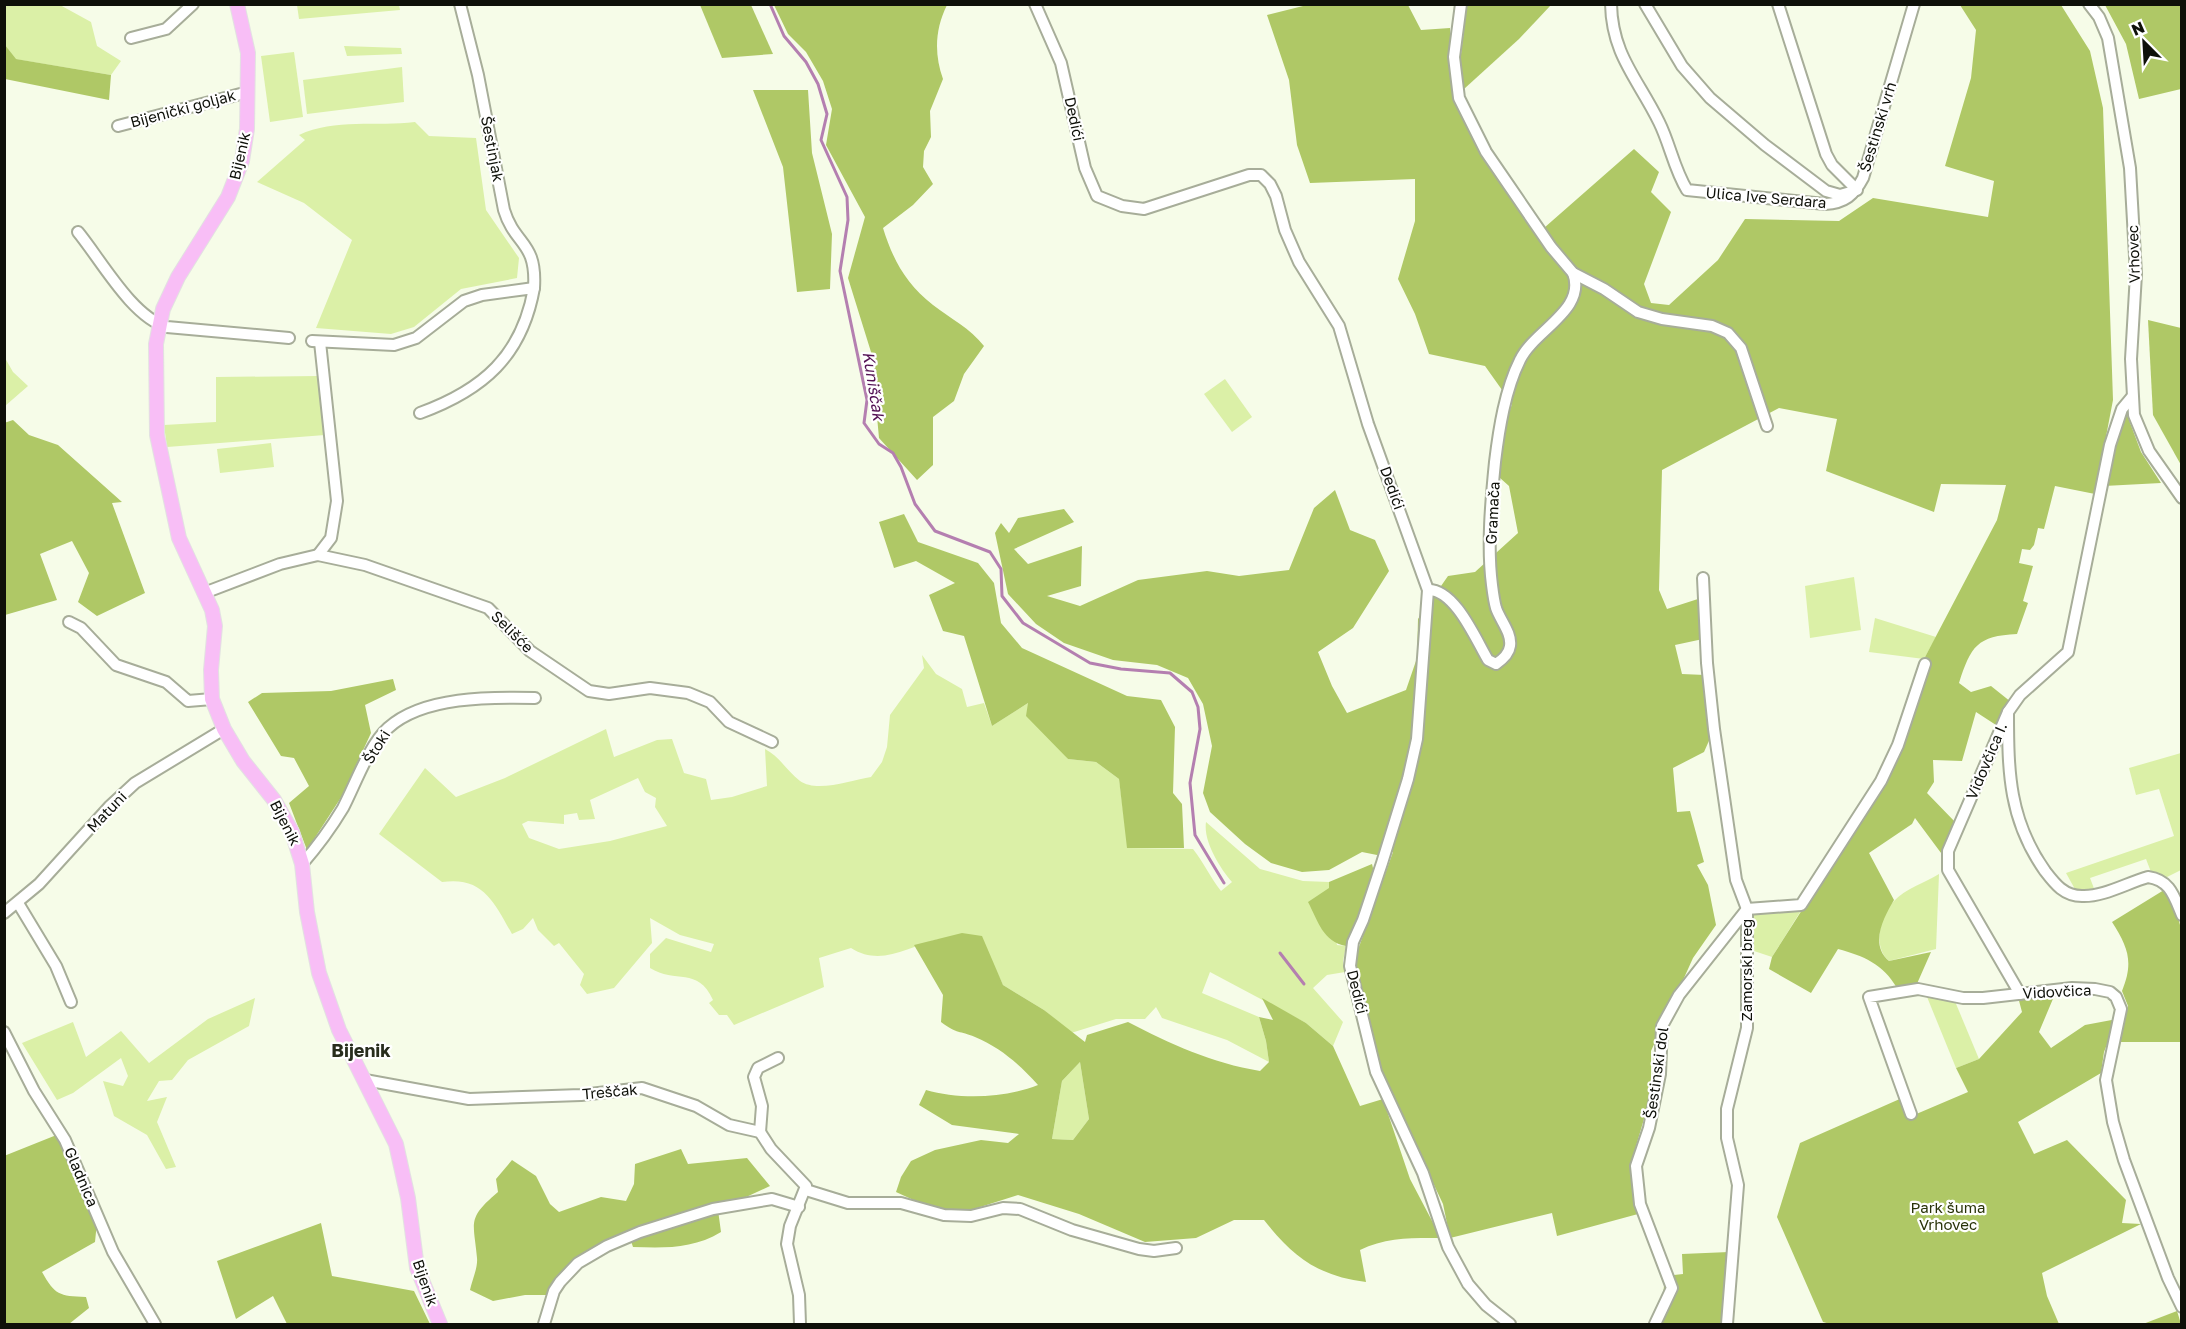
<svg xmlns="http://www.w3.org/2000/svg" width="2186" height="1329" font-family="'Golos Text',sans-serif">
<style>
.green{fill:#dbf0a7;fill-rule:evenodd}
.forest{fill:#afc866;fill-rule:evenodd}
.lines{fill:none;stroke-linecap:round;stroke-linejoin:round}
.stream{stroke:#b47fb0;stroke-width:3}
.minor-casing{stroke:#a7ad99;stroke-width:14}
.major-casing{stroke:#e2e2e1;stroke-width:16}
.minor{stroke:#fff;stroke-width:10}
.major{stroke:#f8bef6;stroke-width:14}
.labels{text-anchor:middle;stroke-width:4.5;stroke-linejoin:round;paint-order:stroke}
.street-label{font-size:15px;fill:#0e1009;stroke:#fff}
.park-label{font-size:15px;fill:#293309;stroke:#fff}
.water-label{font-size:16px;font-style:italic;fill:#531153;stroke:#fff}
.quarter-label{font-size:18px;font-weight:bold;fill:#282d1d;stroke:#fff}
</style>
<rect width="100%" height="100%" fill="#f6fce8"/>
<g class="green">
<polygon points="4,5 60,5 91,22 97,46 121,61 111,75 15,59 5,45"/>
<polygon points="297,5 399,5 400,10 299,19"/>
<polygon points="344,46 401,48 402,54 347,56"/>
<polygon points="294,52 303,117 270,122 261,56"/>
<polygon points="402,67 404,102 307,114 303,80"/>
<path d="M415,122l14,14 47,2 10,72 33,48 -2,20 -56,11 -47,38 -23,7 -75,-6 36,-88 -48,-37 -47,-21 48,-42 -6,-5c36,-17 78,-8 116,-13z"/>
<polygon points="5,358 13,372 28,386 5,406"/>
<polygon points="318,376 325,435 167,447 164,425 216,422 216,377"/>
<polygon points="1225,379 1252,417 1232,432 1204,394"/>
<polygon points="271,443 274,467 220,473 217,449"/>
<polygon points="1854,577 1861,630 1810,638 1805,586"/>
<polygon points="1875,618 1936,637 1924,659 1869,652"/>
<path d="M922,655l14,19 26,15 5,18 17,-4 8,23 36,-23 40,56 28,3 23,17 9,69 65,1c11,14 17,28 28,42l11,-9c-12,-14 -29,-41 -26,-60l54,47 43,12 26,1 8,63 9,1 -3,15 2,11 -18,3 -14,13 30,34 -10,24 -27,-23 -96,-51 -8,21 57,24 7,24 3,21 -42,-22 -65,-22 -6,-11 -11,12h-29l-45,14 -27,-23 -41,-25 -9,-19 -55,-27c-32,8 -58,28 -88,9l-32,10 5,29 -90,38 -7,-10h-8l-10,-12 4,-3c-15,-34 -38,-16 -63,-32v-14l16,-16 45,14 3,-8 -34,-9 -30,-17 2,25 -38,45 -27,6 -7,-9 4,-11 -25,-31 -5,3 -16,-16 -5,-12 -10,11 -11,5c-18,-32 -29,-58 -70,-52l-63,-48 46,-66 31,29 49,-19 101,-49 8,28 43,-17 15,-1 12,34 22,6 5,21 21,-3 35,-11 -2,-37c15,8 22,22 35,32 17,12 52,-1 71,-4l11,-15 5,-15 3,-32 34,-47zM638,778l7,14 11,6 -1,9 12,19 -57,15 -51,8 -30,-11 -7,-14 6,-3 36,3v-9l13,-2 2,7 16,-1 -5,-19z"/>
<polygon points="2181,753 2181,870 2165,878 2151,872 2146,859 2090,878 2095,891 2076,891 2066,873 2174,836 2159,789 2136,795 2129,768"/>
<path d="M1939,874l-3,75 -47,12c-17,-15 -9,-46 5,-60 11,-12 32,-19 45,-27z"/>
<polygon points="1802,909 1772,957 1751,950 1750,913"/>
<polygon points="1925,992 1954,999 1979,1059 1956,1068"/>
<polygon points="255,998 249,1026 188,1060 172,1080 159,1081 147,1101 167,1097 157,1122 176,1167 166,1169 147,1135 114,1116 103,1081 123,1086 128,1076 121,1058 73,1093 57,1100 22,1043 73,1022 86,1057 121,1031 149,1063 208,1019"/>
<polygon points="1080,1062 1089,1119 1073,1140 1052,1139 1062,1081"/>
</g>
<g class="forest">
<polygon points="700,5 751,5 773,54 722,58"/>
<path d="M774,5h173c-12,24 -13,49 -4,74l-13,32 1,26 -7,14 -1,16 10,17 -20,21 -30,23c10,32 23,56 50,77 18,14 37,23 51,41l-20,28 -10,27 -21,16v48l-16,15 -38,-42 -8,-86 -23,-74 17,-61 -39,-72 6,-36 -9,-28 -17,-29 -18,-18z"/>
<path d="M1307,5h101l13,25 29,-2 4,70 31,62 51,75 98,-86 25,23 -8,20 20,20 -27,72 7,19 18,2 49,-45 27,-41 94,2 34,-23 115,19 6,-36 -49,-15 26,-88 5,-48 -16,-25h101l29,46 13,57 10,292 -18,94 -40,-8 -11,43 -6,-1 -4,17 -4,5 -8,-1 -3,14 14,3 -10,35 5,2 -11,31c-40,2 -46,12 -58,49l12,9 20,-6 20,16 -15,23 -20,-13 -14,49 -29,-1 1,22 -7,11 30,31 -13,33 -29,-39 -3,6 -43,29 25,47c-10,17 -25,44 -5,61l42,-9 -15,34 -19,2c-14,-24 -33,-32 -59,-39l-27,44 -42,-24 3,-12 115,-180 37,-118 73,-139 9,-35 -65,-1 -7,28 -108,-41 11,-52 -58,-11 -117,62 -3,120 8,19 34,-11 2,41 -28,6 7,29 23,1 7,59 -8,18 -31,16 4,44 13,-1 14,51 -7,3 11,20 8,40 -23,33 -42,93v44l-17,58 4,61 -81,22 -5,-23 -102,25 -7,-34 -66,-140 -22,-106 38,-106 -16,3 -15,-3 -33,18 -27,2 -31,-9 -26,-19 -35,-32 -7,-19 9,-47 -9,-42 -15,-26 -31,-13 -44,-5 -49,-17 -28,-19 -28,-30 -13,-61 6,-10 8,10 9,-15 46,-9 10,13 -60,27 14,15 54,-18 -1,40 -34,10 33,10 58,-26 69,-9 32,5 50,-6 25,-62 21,-18 15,40 25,10 14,31 -36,57 -35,24 14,34 15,27 59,-23 11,-32 1,-39 30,-43 27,-4 43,-39 -9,-47 -19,-17 22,-65 -27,-38 -56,-12 -14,-40 -17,-35 17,-58v-42l-105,4 -13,-38 -8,-65 -22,-65z"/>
<polygon points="1467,5 1551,5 1519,39 1464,89 1460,62"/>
<polygon points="2105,5 2181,5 2181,89 2139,99 2126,44"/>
<polygon points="5,45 16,59 111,75 109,100 5,79"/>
<polygon points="753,90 808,90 812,153 832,234 830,289 797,292 783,167"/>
<polygon points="2148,320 2181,328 2181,465 2153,415"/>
<polygon points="2126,412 2141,452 2161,483 2104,486 2112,444"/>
<polygon points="13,420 29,435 58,445 122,502 112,503 145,593 97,616 78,602 89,573 72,541 40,554 57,600 5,615 4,423"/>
<polygon points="904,514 918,542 978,563 994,583 1001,623 1022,648 1127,696 1161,700 1175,727 1173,793 1182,804 1184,848 1127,848 1119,779 1096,762 1068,759 1026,716 1028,703 992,726 964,636 943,631 929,595 955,583 916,561 894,568 879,522"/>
<polygon points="393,679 396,690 365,705 371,733 342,796 307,850 289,803 309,786 294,758 281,756 248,702 262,693 331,691"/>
<path d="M1372,864c7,19 -18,64 -26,82 -23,-4 -28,-25 -38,-44l21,-14v-6z"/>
<path d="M2164,890l13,23 4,16v113h-64l11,-36 -6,-15c12,-29 6,-44 -10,-69z"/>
<path d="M962,933l20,3 21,49 41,25 41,32 2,-7 41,-13c42,22 84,41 132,49l9,-9 -3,-21 -7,-24 14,3 -11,-22 44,25 27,23 27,60 23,-7 27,80 31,59c-28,0 -55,-1 -81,12l6,32c-47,-6 -72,-24 -102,-62h-30l-38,18 -51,4 -66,-28 -61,-19 -44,14h-41l-37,-17 5,-15 10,-16 24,-11 46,-10 27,3 11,-9 -67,-9 -33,-20 7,-15c34,10 80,8 112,-5 -19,-21 -37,-37 -63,-48 -16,-7 -17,-2 -34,-15l2,-27 -29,-50zM1080,1062l9,57 -16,21 -21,-1 10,-58z"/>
<polygon points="2055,994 2039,1032 2051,1048 2085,1025 2117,1019 2104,1052 2101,1073 2018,1122 2034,1154 2067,1140 2126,1200 2122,1223 2141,1224 2042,1273 2047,1296 2059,1324 1830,1324 1823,1322 1777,1217 1800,1143 1902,1098 1914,1115 1968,1092 1956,1068 1979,1059 2022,1012 2018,997"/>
<path d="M59,1134l38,88 -2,20 -53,30c13,23 17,24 44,25l3,11 -20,16h-64l-1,-168z"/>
<path d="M681,1149l7,15 59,-6 23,28 -52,24 3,22c-28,17 -56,16 -88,15l-5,-15 -42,20 -37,43h-24l-32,6 -23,-11c2,-10 8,-22 7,-32 -3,-36 -11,-39 21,-66l-2,-13 16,-19 24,16 14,28 9,8 42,-15 25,4 8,-17 1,-20z"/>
<polygon points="321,1223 332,1276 414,1291 430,1324 287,1324 273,1296 236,1319 217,1261"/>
<polygon points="1729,1252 1721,1324 1648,1324 1663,1296 1665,1276 1683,1274 1682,1254"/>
<polygon points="2177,1311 2181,1324 2143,1324"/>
</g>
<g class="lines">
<g class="stream">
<polyline points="770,4 784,36 806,62 818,84 827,114 821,140 847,197 848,220 840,271 867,400 864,423 879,444 893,453 901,467 915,504 935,531 990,552 1001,569 1002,596 1023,623 1090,663 1121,669 1170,673 1192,692 1198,707 1200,729 1190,783 1195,835 1224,883"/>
<polyline points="1280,953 1304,984"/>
</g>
<g class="minor-casing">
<g id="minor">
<path d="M460,4l18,71 26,135c11,36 33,31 30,78"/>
<polyline points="1035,4 1061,63 1085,168 1097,196 1122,206 1144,209 1249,175 1261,175 1270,184 1276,196 1285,230 1299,262 1339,326 1368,424 1428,590 1417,739 1408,779 1382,863 1363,920 1353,942 1350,966 1376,1072 1423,1173 1448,1247 1468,1284 1486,1305 1510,1324"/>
<polyline points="1461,4 1454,57 1459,98 1486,152 1551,247 1573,273 1604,289 1638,312 1662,319 1712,326 1728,333 1741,348 1767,426"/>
<path d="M1611,4c1,51 27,75 48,118 11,22 15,47 28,68l138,14c20,-1 29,-9 38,-26l51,-174"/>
<polyline points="1645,4 1682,66 1710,98 1765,145 1826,191 1840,195 1854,191"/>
<polyline points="1778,4 1826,154 1832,165 1857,190"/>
<polyline points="2089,4 2099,17 2108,38 2130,168 2136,274 2131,359 2134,415 2149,451 2182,498"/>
<polyline points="131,38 166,29 193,4"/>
<polyline points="118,126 248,92"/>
<path d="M78,232c23,28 54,85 89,95l122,11"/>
<path d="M312,341l82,4 22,-7 48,-37 18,-6 52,-7c-12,68 -51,102 -114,125"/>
<polyline points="318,555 331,538 337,501 320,342"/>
<polyline points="1703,578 1707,663 1714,729 1736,880 1747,909 1747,1028 1727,1109 1727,1138 1738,1185 1727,1324"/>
<path d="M1428,590c27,-1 48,50 60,70l8,4c6,-4 13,-10 14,-18 2,-13 -10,-26 -14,-38 -2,-7 -3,-15 -4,-23 -5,-39 -1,-83 3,-123 4,-33 10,-72 25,-102 14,-30 67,-50 53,-87"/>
<polyline points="204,593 280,564 318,555 365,565 488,608 530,651 589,691 609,694 650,688 688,693 710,702 729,722 772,742"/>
<polyline points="69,622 81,628 116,665 166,682 188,701 212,699"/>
<path d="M2008,712c0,61 1,108 37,159 10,13 19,25 37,25 21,1 45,-13 66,-19 22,3 26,19 34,38"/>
<path d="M302,864c15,-17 29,-36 41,-56 12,-23 26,-63 45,-80 35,-32 103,-31 147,-30"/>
<polyline points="18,903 56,966 71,1002"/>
<polyline points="4,913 39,884 109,807 135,783 224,729"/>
<polyline points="2020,994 1948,870 1948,851 2008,712 2020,695 2068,652 2110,445 2122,409 2132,397"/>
<polyline points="4,1032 34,1091 65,1140 113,1252 155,1324"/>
<polyline points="365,1080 469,1099 581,1095 642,1088 696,1106 729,1125 760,1132 762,1106 754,1077 758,1068 778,1058"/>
<polyline points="1911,1114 1869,997 1918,989 1963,998 1983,998 2072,988 2095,989 2110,992 2116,997 2121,1009 2106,1080 2113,1122 2124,1160 2168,1278 2182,1307"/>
<polyline points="760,1132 771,1149 806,1186 790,1226 787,1244 799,1295 800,1324"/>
<polyline points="806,1190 848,1203 901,1203 944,1215 971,1216 1003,1208 1020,1209 1072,1230 1139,1249 1154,1251 1176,1248"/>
<polyline points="544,1324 554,1291 560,1282 578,1263 607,1246 640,1232 713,1209 772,1199 799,1207"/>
<polyline points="1655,1324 1672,1288 1640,1204 1636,1166 1649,1128 1660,1074 1662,1026 1679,995 1747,909 1801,905 1881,781 1898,745 1925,664"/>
</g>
</g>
<g class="major-casing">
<polyline id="major" points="237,4 248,53 247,129 242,161 228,197 178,277 163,309 156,344 157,435 179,538 212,610 215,626 211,670 212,699 224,729 243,761 274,800 292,832 302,864 307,912 319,973 339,1030 396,1144 408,1198 417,1268 440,1324"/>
</g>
<use href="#minor" class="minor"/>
<use href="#major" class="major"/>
</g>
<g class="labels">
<g class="street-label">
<text transform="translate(183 109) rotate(-15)" y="5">Bijenički goljak</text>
<text transform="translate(1074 119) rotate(78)" y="5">Dedići</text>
<text transform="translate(1878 127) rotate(-73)" y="5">Šestinski vrh</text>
<text transform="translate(492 149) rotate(79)" y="5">Šestinjak</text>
<text transform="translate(240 156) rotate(-77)" y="5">Bijenik</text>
<text transform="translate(1766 198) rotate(5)" y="5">Ulica Ive Serdara</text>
<text transform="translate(2134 254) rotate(-92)" y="5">Vrhovec</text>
<text transform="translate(1392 488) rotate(70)" y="5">Dedići</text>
<text transform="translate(1493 513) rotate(-87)" y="5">Gramača</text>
<text transform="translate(512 632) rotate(45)" y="5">Selišće</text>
<text transform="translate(377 747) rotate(-58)" y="5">Štoki</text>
<text transform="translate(1987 761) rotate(-67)" y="5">Vidovčica I.</text>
<text transform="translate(107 812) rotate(-46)" y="5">Matuni</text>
<text transform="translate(285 823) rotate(63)" y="5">Bijenik</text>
<text transform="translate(1747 970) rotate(-90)" y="5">Zamorski breg</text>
<text transform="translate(1357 992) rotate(76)" y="5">Dedići</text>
<text transform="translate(2057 992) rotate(-3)" y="5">Vidovčica</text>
<text transform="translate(1657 1073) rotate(-82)" y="5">Šestinski dol</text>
<text transform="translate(610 1092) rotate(-5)" y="5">Treščak</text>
<text transform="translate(81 1177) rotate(67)" y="5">Gladnica</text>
<text transform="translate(425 1283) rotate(71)" y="5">Bijenik</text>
</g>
<g class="park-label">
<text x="1948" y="1213">Park šuma<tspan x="1948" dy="17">Vrhovec</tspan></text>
</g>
<g class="water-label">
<text transform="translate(874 386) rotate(81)" y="6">Kuniščak</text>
</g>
<g class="quarter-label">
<text x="361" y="1057">Bijenik</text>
</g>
</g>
<rect width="2186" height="1329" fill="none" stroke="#0e1009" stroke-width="12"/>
<g transform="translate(2144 42) rotate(336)" stroke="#ffffff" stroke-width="4.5" paint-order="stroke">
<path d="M0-4.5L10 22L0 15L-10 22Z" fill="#0e1009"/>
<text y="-9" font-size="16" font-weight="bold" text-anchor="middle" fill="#0e1009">N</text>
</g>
</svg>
